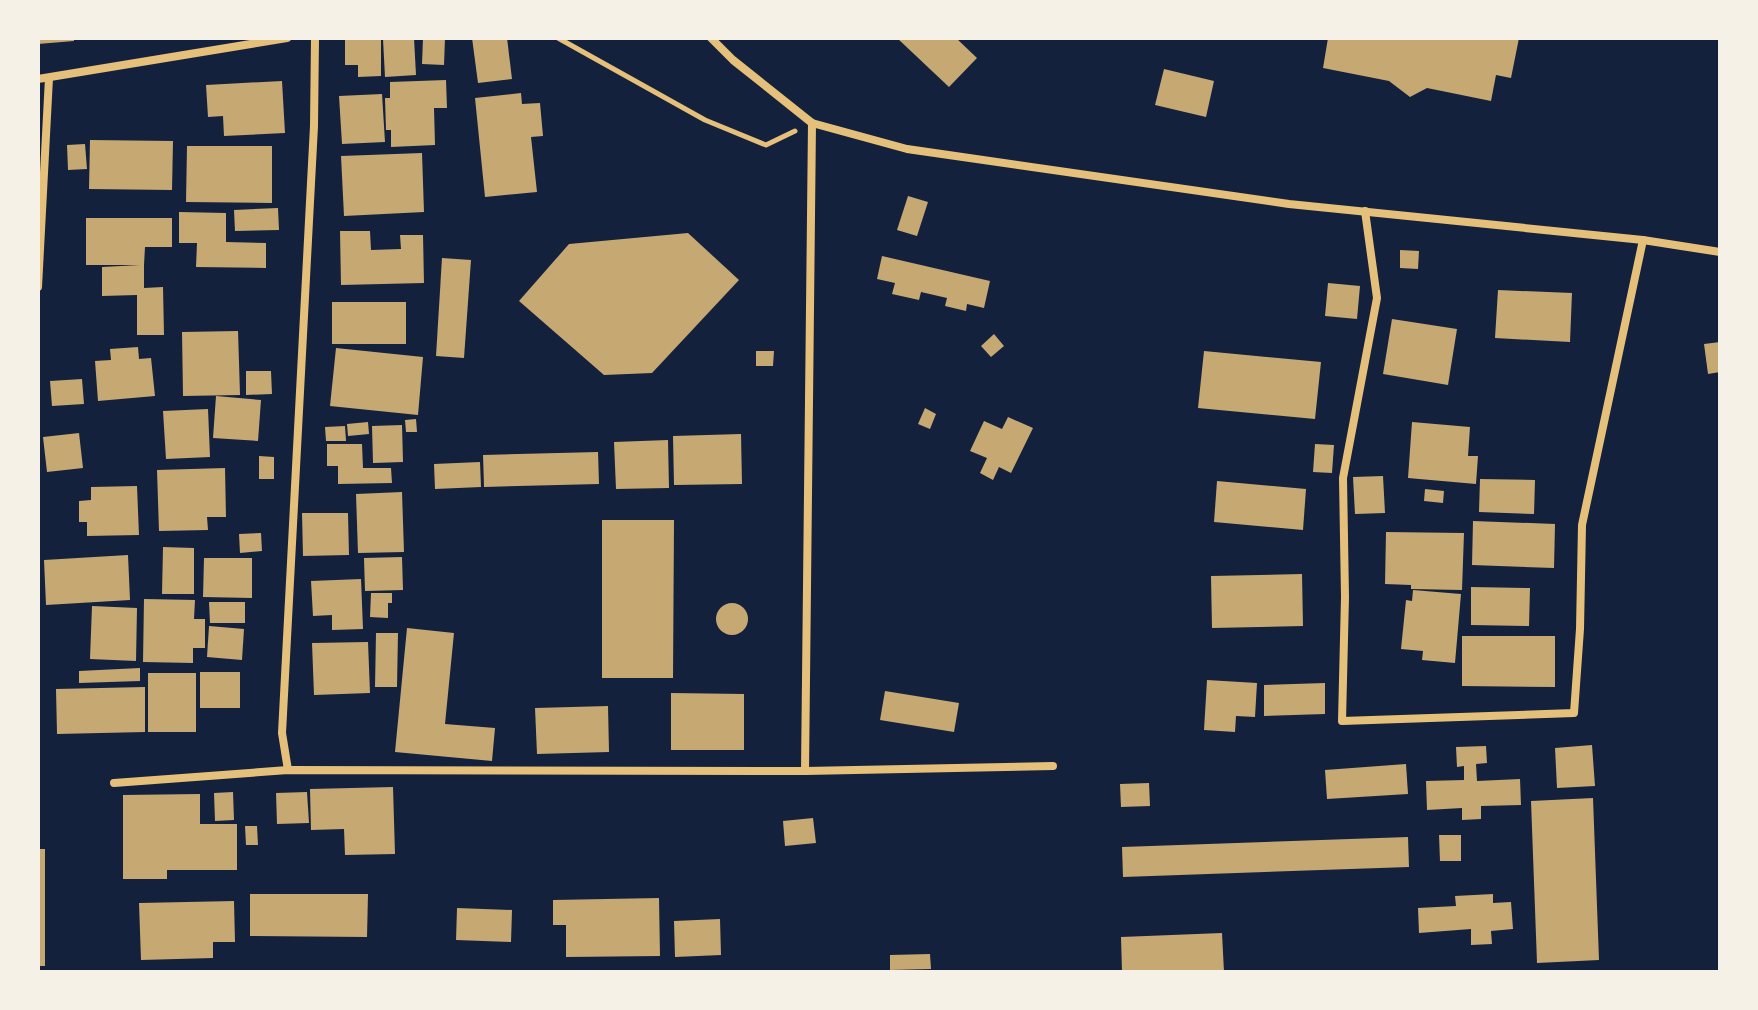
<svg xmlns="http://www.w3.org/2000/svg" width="1758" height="1010" font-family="'Exo 2',sans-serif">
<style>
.building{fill:#c6a872}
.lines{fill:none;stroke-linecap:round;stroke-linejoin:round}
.path{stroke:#e5c07b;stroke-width:5}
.minor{stroke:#e5c07b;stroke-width:8}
</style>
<rect width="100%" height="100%" fill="#14213d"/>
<g class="building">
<polygon points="38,38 74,38 74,41 38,44"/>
<polygon points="345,38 381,38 381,76 358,77 358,65 345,65"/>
<polygon points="409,38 414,38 416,75 385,77 383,39"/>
<polygon points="423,38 445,38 444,65 422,64"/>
<polygon points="472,38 507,38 512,79 478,83"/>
<polygon points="897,38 956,38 977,58 949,87"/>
<polygon points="1328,38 1519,38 1511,78 1496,75 1491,101 1427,88 1410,97 1389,81 1323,68"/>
<polygon points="1164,69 1214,81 1206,117 1155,105"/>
<polygon points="446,80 447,108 434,108 435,145 391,147 391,130 386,130 385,98 390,98 390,82"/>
<polygon points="282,81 285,133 224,136 223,116 208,117 206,85"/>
<polygon points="521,93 522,104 540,103 543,136 531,137 537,192 485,197 475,98"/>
<polygon points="382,94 385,142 342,144 339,96"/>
<polygon points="90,140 173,141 172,190 89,189"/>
<polygon points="85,144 87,169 68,170 67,145"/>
<polygon points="187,146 272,146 272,203 186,202"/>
<polygon points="422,153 424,212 344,216 341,156"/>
<polygon points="908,196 928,202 917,236 897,230"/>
<polygon points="278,208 279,230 235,231 234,210"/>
<polygon points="179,212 226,213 226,242 266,243 266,268 196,267 197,243 179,243"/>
<polygon points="86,218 172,218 172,247 145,247 144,265 144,288 163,287 164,335 137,335 137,295 102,296 102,267 140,265 86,265"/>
<polygon points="340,231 370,231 371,250 401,249 400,235 423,235 424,283 341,285"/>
<polygon points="688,233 739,280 652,373 604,375 519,301 569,244"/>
<polygon points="1400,250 1419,251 1418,269 1400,268"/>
<polygon points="882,256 990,281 984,308 967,304 966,311 945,306 947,298 921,292 919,300 892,294 895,283 877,279"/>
<polygon points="442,258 471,260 464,358 436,356"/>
<polygon points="1328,283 1360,286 1357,319 1325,316"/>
<polygon points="1498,290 1572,293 1570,342 1495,338"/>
<rect x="332" y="302" width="74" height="42"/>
<polygon points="1392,319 1457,329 1448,385 1383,374"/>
<polygon points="238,331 240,395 183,396 182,332"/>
<polygon points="994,334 1004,346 991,357 981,346"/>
<polygon points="1720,342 1720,372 1708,374 1704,344"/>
<polygon points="138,347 139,359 151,358 155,396 98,401 95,361 111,360 110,349"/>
<polygon points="336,348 423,357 418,415 330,406"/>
<polygon points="756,351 774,351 773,366 756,366"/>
<polygon points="1204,351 1321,362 1315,419 1198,408"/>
<polygon points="246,371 271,371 272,394 246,395"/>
<polygon points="82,379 84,404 52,406 50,381"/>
<polygon points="216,396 261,400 258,441 213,438"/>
<polygon points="925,408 936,414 930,429 918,424"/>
<polygon points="208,409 210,457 166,459 163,411"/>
<polygon points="1008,417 1033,428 1011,473 999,467 993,480 980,473 987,458 970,451 984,421 1002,429"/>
<polygon points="416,419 417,432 406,432 405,420"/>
<polygon points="368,422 369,434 348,436 347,424"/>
<polygon points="1412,422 1470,427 1468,456 1478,456 1476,484 1408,478"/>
<polygon points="402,425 403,462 373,463 372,426"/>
<polygon points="345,426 346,441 326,441 325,427"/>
<polygon points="79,433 83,468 47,472 43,437"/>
<polygon points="741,434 742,484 674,485 673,436"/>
<polygon points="668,440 669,488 616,489 614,442"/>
<polygon points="327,444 362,444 363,468 391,468 392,483 338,484 338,466 327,466"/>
<polygon points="1315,444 1334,445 1332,473 1313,472"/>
<polygon points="598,452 599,484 484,487 483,455"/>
<polygon points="259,456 274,457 274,479 259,479"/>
<polygon points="480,462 481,487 435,489 434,464"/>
<polygon points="225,468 226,517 207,517 208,530 159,531 157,470"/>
<polygon points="1383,476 1385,513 1355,514 1353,477"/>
<polygon points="1480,479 1535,480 1534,514 1479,512"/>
<polygon points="1217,481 1306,489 1303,530 1214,522"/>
<polygon points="137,486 139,535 87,536 87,522 79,522 79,501 91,500 91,487"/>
<polygon points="1425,489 1444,491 1443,503 1424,501"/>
<polygon points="402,492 404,552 358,553 356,494"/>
<polygon points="302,513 348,513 349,555 303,556"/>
<polygon points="602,520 674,520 673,678 602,678"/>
<polygon points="1473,521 1555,524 1554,568 1472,565"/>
<polygon points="1386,532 1464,533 1462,590 1411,589 1411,585 1385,584"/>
<polygon points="261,533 262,551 240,553 239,534"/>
<polygon points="163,547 194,548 194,594 162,594"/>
<polygon points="128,555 130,600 46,605 44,560"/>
<polygon points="402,557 403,590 365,591 364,558"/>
<polygon points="204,558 252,558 252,598 203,597"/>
<polygon points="1302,574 1303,626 1212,628 1211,576"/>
<polygon points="361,579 363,629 332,630 332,615 313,616 311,581"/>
<polygon points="1471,587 1530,588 1529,626 1471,625"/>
<polygon points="1413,590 1461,594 1455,663 1422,660 1423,651 1401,649 1406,600 1412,601"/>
<polygon points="371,593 392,593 392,603 388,603 388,618 370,617"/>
<polygon points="144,599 195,600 194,619 205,619 205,648 193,648 193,663 143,662"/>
<polygon points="209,602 245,602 245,623 210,623"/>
<circle cx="732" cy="619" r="16"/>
<polygon points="92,606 137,608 136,661 90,659"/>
<polygon points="209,626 244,629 242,660 207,657"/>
<polygon points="407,628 454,633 445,724 495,728 492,761 395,752"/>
<polygon points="376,633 398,633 397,687 375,687"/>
<polygon points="1462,636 1555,636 1555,687 1462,686"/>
<polygon points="368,642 370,693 314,695 312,643"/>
<polygon points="140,668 140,681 79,683 79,671"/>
<rect x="200" y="672" width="40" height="36"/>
<rect x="148" y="673" width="48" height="59"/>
<polygon points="1207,680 1257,683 1255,717 1236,716 1235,732 1204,730"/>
<polygon points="1325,683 1325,714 1264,716 1264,685"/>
<polygon points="145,687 145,732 57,734 56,689"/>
<polygon points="885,691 959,703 954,732 880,720"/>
<polygon points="671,693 744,694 744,750 671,750"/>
<polygon points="608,706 609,752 537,754 535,708"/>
<polygon points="1592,745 1595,786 1557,788 1555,748"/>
<polygon points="1486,746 1487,763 1476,764 1477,781 1520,779 1521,805 1481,806 1481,819 1462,820 1462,808 1427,810 1426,781 1464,780 1464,766 1457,767 1456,747"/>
<polygon points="1406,764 1408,794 1327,799 1325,770"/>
<polygon points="1149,783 1150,806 1121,807 1120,784"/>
<polygon points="393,787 395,854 345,855 344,829 311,830 310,789"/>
<polygon points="233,792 234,820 215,821 214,793"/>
<polygon points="307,792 309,823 277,824 276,793"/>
<polygon points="200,794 200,824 237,824 237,870 167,870 167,879 123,879 123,795"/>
<polygon points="1593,798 1599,960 1537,963 1531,801"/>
<polygon points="813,818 816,843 785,846 783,821"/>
<polygon points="245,826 257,826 258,845 246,845"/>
<polygon points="1439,835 1461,835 1461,861 1440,861"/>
<polygon points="1408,837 1409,867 1123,877 1122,847"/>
<rect x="38" y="849" width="7" height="117"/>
<polygon points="250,894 368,894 367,937 250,936"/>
<polygon points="1493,894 1493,903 1511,902 1513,929 1491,931 1492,944 1471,945 1471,929 1419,933 1418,908 1456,906 1455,896"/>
<polygon points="659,898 660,956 566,957 566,925 553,925 553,900"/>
<polygon points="234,901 235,942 213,942 213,958 141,960 139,903"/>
<polygon points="457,908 512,910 511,942 456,940"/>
<polygon points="720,919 721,955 675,957 674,921"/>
<polygon points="1222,933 1224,972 1122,972 1121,937"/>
<polygon points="930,954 931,969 890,970 890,955"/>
</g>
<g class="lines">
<polyline class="path" points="558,38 705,120 766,145 795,131"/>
<g class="minor">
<polyline points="711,38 733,60 812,123 907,149 1289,204 1643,240 1720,252"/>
<polyline points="38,79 287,38"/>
<polyline points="1365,211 1377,298 1343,478 1345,597 1342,721 1574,713 1580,629 1582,525 1643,240"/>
<polyline points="38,287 49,78"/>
<polyline points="288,770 282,733 314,126 315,38"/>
<polyline points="805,771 1053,766"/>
<polyline points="114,783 288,770 805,771 812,123"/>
</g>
</g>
<rect width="1758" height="1010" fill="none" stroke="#f6f1e7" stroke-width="80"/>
</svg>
